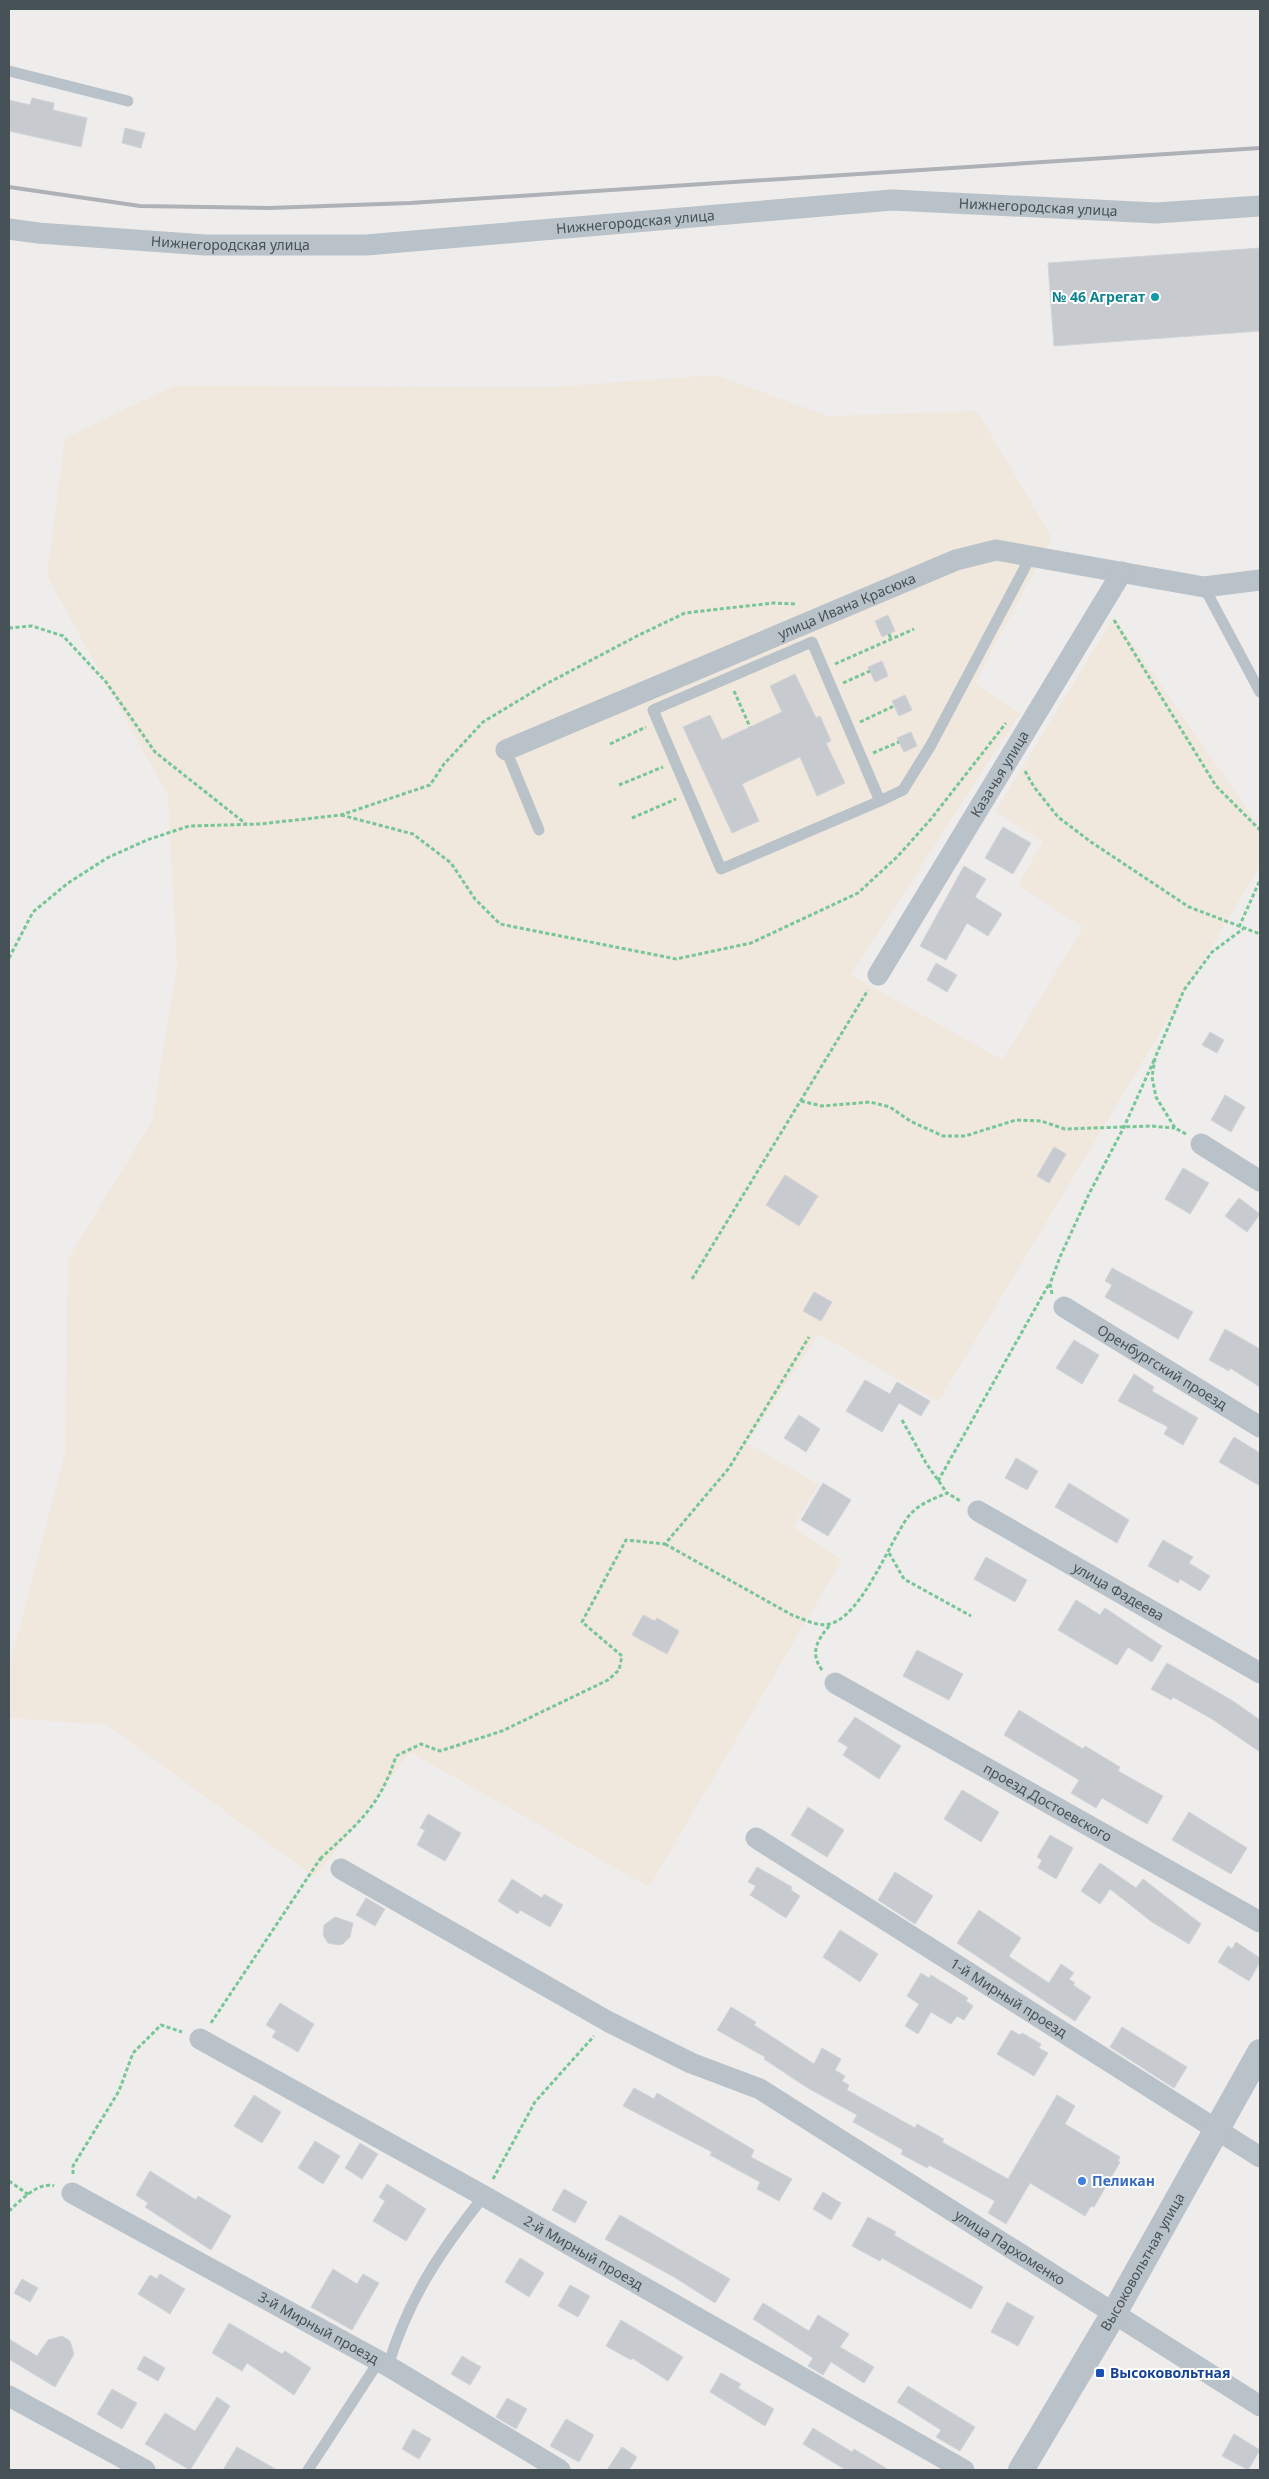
<svg xmlns="http://www.w3.org/2000/svg" width="1269" height="2479" font-family="'Noto Sans',sans-serif">
<style>
.sand{fill:#f0e7dd}
.building{fill:#c7cacf;stroke:#d0d3d7}
.lines{fill:none;stroke-linecap:round;stroke-linejoin:round}
.path{stroke:#77c695;stroke-width:3;stroke-dasharray:4 2.5;stroke-linecap:butt}
.service{stroke:#b8c2c8;stroke-width:11}
.minor{stroke:#b8c2c8;stroke-width:21}
.tertiary{stroke:#b8c2c8;stroke-width:26}
.rail{stroke:#aeb2b6;stroke-width:4}
.culture-dot{fill:#0f9aa8;stroke:#fff;stroke-width:2}
.shop-dot{fill:#3f7fe0;stroke:#fff;stroke-width:2}
.transit-dot{fill:#1a4fb4;stroke:#fff;stroke-width:2}
.labels{text-anchor:middle;stroke-width:4;stroke-linejoin:round;paint-order:stroke}
.street-label{font-size:14px;fill:#465158;stroke:#fff}
.culture-label{font-size:14px;font-weight:bold;fill:#0d838f;stroke:#fff;text-anchor:end}
.shop-label{font-size:14px;font-weight:bold;fill:#366cbe;stroke:#fff;text-anchor:start}
.transit-label{font-size:14px;font-weight:bold;fill:#164399;stroke:#fff;text-anchor:start}
</style>
<rect width="100%" height="100%" fill="#efecec"/>
<polygon class="sand" points="715,375 828,416 977,411 1052,538 975,683 1020,713 851,975 1003,1060 1083,927 1018,885 1043,841 995,812 1114,617 1260,828 1260,866 938,1402 819,1334 747,1443 819,1485 793,1527 842,1560 649,1887 410,1752 315,1877 107,1725 9,1718 9,1668 65,1453 68,1259 152,1121 177,967 168,796 47,576 65,438 174,386 554,387"/>
<g class="building">
<polygon points="32,98 54,103 53,110 87,118 81,147 9,131 9,100 30,105"/>
<polygon points="125,128 145,133 141,148 122,143"/>
<polygon points="1260,248 1260,331 1054,346 1048,263"/>
<polygon points="888,615 895,631 882,637 875,621"/>
<polygon points="882,661 888,676 875,682 868,667"/>
<polygon points="795,674 816,718 820,716 831,741 826,743 845,783 817,796 800,757 742,784 759,821 732,833 683,727 710,715 722,740 782,712 770,686"/>
<polygon points="905,695 912,710 899,716 892,701"/>
<polygon points="911,732 917,746 904,752 897,738"/>
<polygon points="1003,827 1031,843 1013,874 985,858"/>
<polygon points="964,866 986,879 975,897 1002,914 988,936 967,923 946,960 920,946"/>
<polygon points="936,963 957,975 947,992 927,980"/>
<polygon points="1210,1032 1224,1040 1217,1053 1202,1045"/>
<polygon points="1225,1095 1245,1107 1231,1132 1211,1120"/>
<polygon points="1054,1147 1066,1154 1049,1183 1037,1176"/>
<polygon points="1183,1168 1209,1183 1190,1214 1165,1199"/>
<polygon points="785,1175 818,1196 799,1226 766,1205"/>
<polygon points="1239,1198 1260,1214 1247,1232 1225,1216"/>
<polygon points="1112,1268 1193,1312 1178,1339 1105,1297 1112,1285 1105,1281"/>
<polygon points="814,1292 832,1302 821,1321 803,1311"/>
<polygon points="1225,1329 1260,1349 1260,1387 1230,1368 1229,1371 1209,1360"/>
<polygon points="1074,1340 1099,1355 1082,1384 1056,1368"/>
<polygon points="1134,1374 1154,1387 1152,1391 1198,1418 1183,1445 1164,1434 1168,1427 1118,1401"/>
<polygon points="865,1380 890,1394 897,1382 930,1401 921,1416 899,1403 882,1432 846,1411"/>
<polygon points="799,1415 820,1429 806,1452 784,1438"/>
<polygon points="1234,1437 1260,1453 1260,1486 1219,1462"/>
<polygon points="1016,1458 1038,1471 1027,1490 1005,1478"/>
<polygon points="823,1483 851,1500 828,1536 801,1520"/>
<polygon points="1069,1483 1129,1520 1117,1543 1055,1507"/>
<polygon points="1163,1540 1193,1557 1189,1563 1210,1576 1200,1591 1180,1579 1178,1583 1148,1566"/>
<polygon points="986,1557 1027,1580 1015,1602 974,1579"/>
<polygon points="1076,1600 1100,1615 1105,1608 1162,1646 1152,1662 1128,1647 1117,1665 1058,1630"/>
<polygon points="643,1615 655,1621 657,1618 679,1631 667,1654 632,1635"/>
<polygon points="917,1650 963,1674 949,1700 903,1676"/>
<polygon points="1167,1663 1233,1701 1260,1720 1260,1752 1212,1719 1173,1697 1171,1700 1151,1689"/>
<polygon points="1019,1710 1083,1749 1085,1746 1120,1767 1118,1771 1163,1796 1147,1824 1102,1798 1096,1808 1071,1793 1079,1780 1004,1735"/>
<polygon points="855,1717 901,1746 879,1779 843,1755 848,1747 838,1741"/>
<polygon points="962,1790 999,1812 981,1842 944,1819"/>
<polygon points="808,1807 844,1830 827,1857 791,1835"/>
<polygon points="1189,1812 1247,1848 1231,1874 1172,1840"/>
<polygon points="428,1814 461,1833 445,1861 417,1845 425,1830 420,1828"/>
<polygon points="1050,1835 1073,1848 1056,1879 1038,1868 1042,1860 1037,1857"/>
<polygon points="1100,1863 1136,1888 1143,1879 1201,1924 1189,1944 1152,1922 1110,1889 1100,1904 1081,1891"/>
<polygon points="757,1867 792,1887 791,1890 800,1896 786,1918 750,1895 756,1886 748,1882"/>
<polygon points="895,1872 933,1896 915,1924 878,1900"/>
<polygon points="512,1879 542,1898 544,1894 563,1905 550,1927 520,1910 518,1914 498,1901"/>
<polygon points="366,1898 385,1909 375,1926 356,1915"/>
<polygon points="979,1910 1021,1938 1009,1956 1011,1958 1049,1983 1061,1964 1074,1973 1069,1979 1075,1983 1073,1985 1091,1997 1075,2021 957,1943"/>
<polygon points="335,1917 353,1923 350,1937 343,1944 338,1945 328,1943 323,1935 324,1925"/>
<polygon points="840,1930 878,1954 860,1982 823,1957"/>
<polygon points="1236,1942 1260,1958 1260,1962 1249,1981 1218,1962 1228,1946 1232,1949"/>
<polygon points="921,1973 929,1978 931,1975 968,1998 966,2001 973,2006 964,2020 957,2016 951,2024 931,2012 918,2034 905,2026 919,2004 907,1996"/>
<polygon points="280,2003 314,2024 298,2052 272,2037 276,2031 266,2025"/>
<polygon points="731,2007 756,2022 754,2025 814,2064 822,2048 841,2059 835,2070 845,2076 842,2081 849,2085 847,2090 915,2128 917,2124 944,2139 942,2142 1008,2179 1057,2095 1075,2106 1065,2124 1120,2157 1118,2161 1120,2162 1094,2207 1091,2206 1085,2216 1030,2183 1006,2224 988,2213 995,2201 929,2165 927,2168 901,2154 903,2150 853,2122 857,2115 806,2087 764,2059 765,2057 717,2030"/>
<polygon points="1122,2027 1187,2067 1174,2088 1110,2047"/>
<polygon points="1011,2030 1020,2035 1022,2033 1041,2044 1039,2048 1048,2053 1034,2076 997,2054"/>
<polygon points="634,2088 654,2099 657,2093 754,2150 751,2157 792,2179 779,2201 757,2189 760,2182 710,2155 712,2152 623,2106"/>
<polygon points="254,2095 281,2112 262,2143 234,2126"/>
<polygon points="315,2141 340,2156 323,2184 298,2168"/>
<polygon points="360,2143 378,2154 362,2179 345,2168"/>
<polygon points="150,2171 196,2200 198,2196 231,2216 211,2250 145,2207 148,2203 136,2195"/>
<polygon points="387,2184 426,2209 406,2241 373,2221 385,2201 379,2197"/>
<polygon points="564,2189 587,2202 575,2223 552,2210"/>
<polygon points="823,2192 841,2203 831,2220 813,2209"/>
<polygon points="620,2215 730,2279 715,2303 674,2277 605,2239"/>
<polygon points="868,2217 896,2232 894,2235 983,2287 971,2309 882,2258 880,2261 852,2246"/>
<polygon points="520,2258 544,2273 529,2297 505,2282"/>
<polygon points="333,2269 357,2284 363,2274 379,2283 352,2330 311,2307"/>
<polygon points="160,2274 185,2289 170,2314 138,2294 150,2275 157,2279"/>
<polygon points="22,2279 38,2288 30,2302 14,2293"/>
<polygon points="570,2285 590,2296 578,2317 558,2306"/>
<polygon points="1007,2302 1034,2317 1018,2346 991,2332"/>
<polygon points="763,2303 809,2331 818,2315 849,2334 840,2347 874,2367 864,2383 831,2362 823,2375 808,2366 813,2358 753,2319"/>
<polygon points="621,2320 683,2357 668,2381 632,2358 631,2360 606,2346"/>
<polygon points="229,2323 282,2354 285,2351 311,2368 294,2395 247,2363 242,2371 212,2353"/>
<polygon points="62,2336 70,2341 74,2354 55,2387 9,2359 9,2339 37,2356 48,2340"/>
<polygon points="144,2356 165,2368 158,2381 137,2369"/>
<polygon points="462,2356 481,2367 470,2385 451,2374"/>
<polygon points="721,2373 741,2384 738,2388 774,2409 765,2426 710,2392"/>
<polygon points="908,2386 975,2427 960,2451 936,2437 941,2430 897,2402"/>
<polygon points="112,2389 137,2403 122,2429 97,2414"/>
<polygon points="217,2397 230,2406 190,2470 145,2444 165,2413 195,2431"/>
<polygon points="507,2398 527,2409 516,2429 496,2417"/>
<polygon points="566,2419 594,2435 579,2462 550,2446"/>
<polygon points="813,2428 852,2452 854,2449 889,2470 846,2470 803,2444"/>
<polygon points="413,2429 431,2439 419,2459 402,2449"/>
<polygon points="1234,2434 1260,2450 1248,2470 1222,2456"/>
<polygon points="237,2447 277,2470 223,2470"/>
<polygon points="622,2447 637,2457 629,2470 607,2470"/>
</g>
<g class="lines">
<g class="path">
<polyline points="1114,620 1216,786 1260,830"/>
<polyline points="9,628 32,626 63,636 106,682 155,752 246,824"/>
<polyline points="889,634 891,639"/>
<polyline points="835,664 914,629"/>
<polyline points="843,683 870,671"/>
<polyline points="734,691 750,727"/>
<polyline points="860,722 894,706"/>
<polyline points="610,744 646,727"/>
<polyline points="873,753 899,742"/>
<polyline points="1025,771 1034,787 1058,817 1091,842 1189,907 1260,934"/>
<polyline points="619,785 663,767"/>
<polyline points="341,815 413,834 451,863 475,899 500,924 676,959 751,943 858,893 898,856 931,819 1006,723"/>
<polyline points="632,818 676,799"/>
<polyline points="1239,927 1260,880"/>
<polyline points="9,958 33,912 68,883 107,858 147,840 189,826 260,824 341,815 430,785 444,764 483,722 546,684 637,636 685,613 773,603 796,604"/>
<polyline points="801,1101 822,1106 870,1102 890,1107 910,1121 943,1136 965,1136 1016,1120 1041,1121 1065,1129 1151,1126 1175,1128"/>
<polyline points="1186,1134 1175,1128 1156,1097 1152,1077 1155,1058 1184,990 1212,952 1243,929"/>
<polyline points="692,1279 868,990"/>
<polyline points="1052,1294 1050,1284 1060,1257 1089,1194 1124,1127 1155,1058"/>
<polyline points="902,1420 926,1463 947,1493"/>
<polyline points="938,1481 1049,1284"/>
<path d="M665,1544l127,71c12,4 25,12 37,9 32,-6 61,-83 79,-107 10,-13 25,-18 39,-24l15,9"/>
<polyline points="889,1553 904,1579 971,1616"/>
<path d="M822,1670c-13,-18 -4,-31 8,-45"/>
<path d="M320,1859c37,-35 60,-52 76,-103l25,-12 19,7 62,-20 106,-51 11,-10 3,-14 -40,-34 44,-82 39,4 64,-76 80,-131"/>
<polyline points="211,2023 320,1859 322,1860"/>
<polyline points="73,2174 73,2166 119,2091 133,2053 161,2025 182,2032"/>
<polyline points="493,2179 535,2102 594,2036"/>
<polyline points="9,2181 29,2195"/>
<path d="M9,2211c10,-9 29,-30 45,-25"/>
</g>
<g class="service">
<polyline points="9,71 128,101"/>
<polyline points="1204,587 1260,692"/>
<polyline points="506,750 539,830"/>
<polyline points="880,801 812,642 653,710 721,869 880,801 903,790 931,745 1031,556"/>
<path d="M388,2366c20,-67 53,-116 96,-170"/>
<polyline points="308,2470 379,2361"/>
</g>
<g class="minor">
<path id="s1" d="M9,229l29,4 167,12h161l526,-45 264,13 104,-7"/>
<path id="s2" d="M506,750l450,-190 40,-10 208,37 56,-7"/>
<path id="s3" d="M878,975l244,-403"/>
<polyline points="1201,1144 1260,1181"/>
<path id="s4" d="M1064,1307l196,120"/>
<path id="s5" d="M978,1511l282,162"/>
<path id="s6" d="M835,1683l425,239"/>
<path id="s7" d="M756,1838l504,319"/>
<path id="s8" d="M341,1869l268,153 82,41 69,26 500,317"/>
<path id="s9" d="M200,2039l284,157 480,274"/>
<path id="s10" d="M72,2193l316,173 172,104"/>
<polyline points="9,2396 145,2470"/>
</g>
<path class="tertiary" id="s11" d="M1021,2470l92,-155 147,-263"/>
<polyline class="rail" points="9,187 140,206 269,208 410,203 1260,148"/>
</g>
<circle class="culture-dot" cx="1155" cy="297" r="5"/>
<circle class="shop-dot" cx="1082" cy="2181" r="5"/>
<rect class="transit-dot" x="1095" y="2368" width="10" height="10" rx="2.5"/>
<g class="labels">
<g class="street-label">
<text dy="5" stroke="none"><textPath href="#s1" startOffset="1032">Нижнегородская улица</textPath></text>
<text dy="5" stroke="none"><textPath href="#s1" startOffset="628">Нижнегородская улица</textPath></text>
<text dy="5" stroke="none"><textPath href="#s1" startOffset="222">Нижнегородская улица</textPath></text>
<text dy="5" stroke="none"><textPath href="#s2" startOffset="370">улица Ивана Красюка</textPath></text>
<text dy="5" stroke="none"><textPath href="#s3" startOffset="235">Казачья улица</textPath></text>
<text dy="5" stroke="none"><textPath href="#s4" startOffset="115">Оренбургский проезд</textPath></text>
<text dy="5" stroke="none"><textPath href="#s5" startOffset="162">улица Фадеева</textPath></text>
<text dy="5" stroke="none"><textPath href="#s6" startOffset="244">проезд Достоевского</textPath></text>
<text dy="5" stroke="none"><textPath href="#s7" startOffset="299">1-й Мирный проезд</textPath></text>
<text dy="5" stroke="none"><textPath href="#s8" startOffset="770">улица Пархоменко</textPath></text>
<text dy="5" stroke="none"><textPath href="#s9" startOffset="439">2-й Мирный проезд</textPath></text>
<text dy="5" stroke="none"><textPath href="#s11" startOffset="241">Высоковольтная улица</textPath></text>
<text dy="5" stroke="none"><textPath href="#s10" startOffset="281">3-й Мирный проезд</textPath></text>
</g>
<g class="culture-label">
<text x="1145" y="302">№ 46 Агрегат</text>
</g>
<g class="shop-label">
<text x="1092" y="2186">Пеликан</text>
</g>
<g class="transit-label">
<text x="1110" y="2378">Высоковольтная</text>
</g>
</g>
<rect width="1269" height="2479" fill="none" stroke="#465158" stroke-width="20"/>
</svg>
